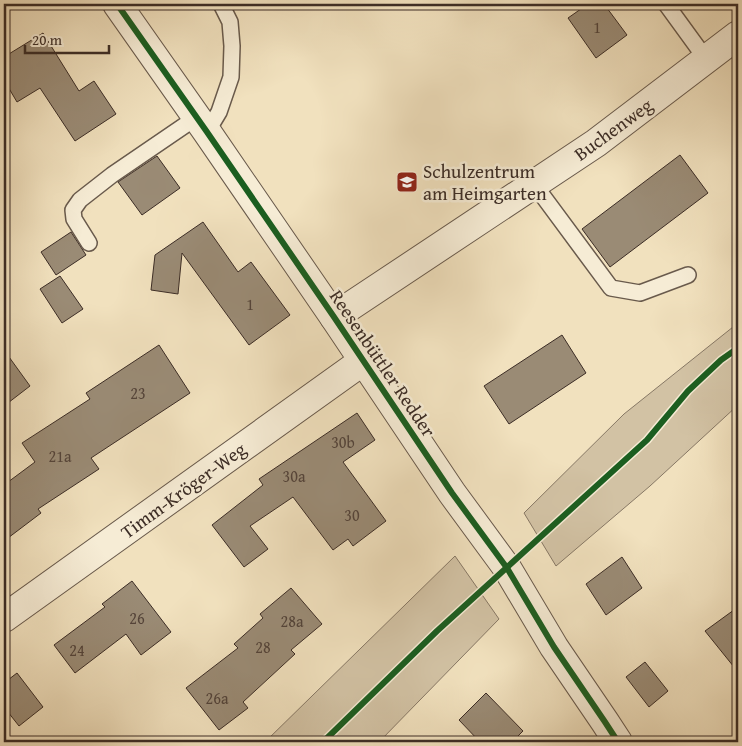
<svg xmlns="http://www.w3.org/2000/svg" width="742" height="746" font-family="'Gentium Book Plus',serif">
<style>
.green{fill:#d2c2a4;stroke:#877865}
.building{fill:#9a8b75;stroke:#3c2d26}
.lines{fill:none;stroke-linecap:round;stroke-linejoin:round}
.service-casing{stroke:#695a4c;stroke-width:18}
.minor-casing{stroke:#695a4c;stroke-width:30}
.service{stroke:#f6ecd5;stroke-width:15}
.minor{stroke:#f6ecd5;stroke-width:28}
.cycleway-casing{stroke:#f6ecd5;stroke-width:9}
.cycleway{stroke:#1b5e20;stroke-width:6}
.labels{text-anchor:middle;stroke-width:5;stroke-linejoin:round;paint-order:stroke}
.number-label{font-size:16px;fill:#54443a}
.street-label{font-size:19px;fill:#3c2d26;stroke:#f6ecd5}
.poi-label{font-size:19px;fill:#3c2d26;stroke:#f6ecd5;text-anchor:start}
</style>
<rect width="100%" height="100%" fill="#f1e1be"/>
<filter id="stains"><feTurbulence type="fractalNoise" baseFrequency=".004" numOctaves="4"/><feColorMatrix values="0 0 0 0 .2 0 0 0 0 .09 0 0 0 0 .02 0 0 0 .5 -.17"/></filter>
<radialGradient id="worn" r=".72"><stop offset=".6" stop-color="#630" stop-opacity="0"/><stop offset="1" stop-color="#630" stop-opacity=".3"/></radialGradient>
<g class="green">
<polygon points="738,323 738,405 650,486 556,566 524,513 624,414"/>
<polygon points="455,556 499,619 379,742 265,742"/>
</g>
<g class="building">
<polygon points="588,4 604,4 627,35 596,58 568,18"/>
<polygon points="43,33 79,91 94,81 116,114 75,141 40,88 17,102 4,80 4,57"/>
<polygon points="680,155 708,193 610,267 582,229"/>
<polygon points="157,156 180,188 142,215 118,182"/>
<polygon points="203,222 238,272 251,262 290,315 249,345 182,253 178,294 151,290 155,255"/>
<polygon points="71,232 86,255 56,275 41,252"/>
<polygon points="60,276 83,309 62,323 40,289"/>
<polygon points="562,335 586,373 509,424 484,386"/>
<polygon points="159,345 190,393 91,458 99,469 38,509 41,513 4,541 4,485 35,462 22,443 90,399 86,393"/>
<polygon points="4,350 30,386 4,406"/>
<polygon points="357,413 375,440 343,462 386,521 353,546 348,539 333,550 293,497 250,526 268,549 244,567 212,525 263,485 259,479"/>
<polygon points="622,557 642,588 606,615 586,584"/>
<polygon points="132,581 171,632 141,655 126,634 75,673 54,645 105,607 102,604"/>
<polygon points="291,588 322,624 291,650 295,654 243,702 248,708 219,730 186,688 238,648 234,644 263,618 260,614"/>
<polygon points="738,607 738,672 705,631"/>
<polygon points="645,662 668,691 649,707 626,677"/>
<polygon points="17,673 43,707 19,726 4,707 4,683"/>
<polygon points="486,693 523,731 512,742 480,742 459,720"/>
</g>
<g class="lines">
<g class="service-casing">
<g id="service">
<polyline points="666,4 706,59"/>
<polyline points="207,132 219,112 231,77 232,46 230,22 221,4"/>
<polyline points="534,184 611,288 640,293 688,275"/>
<polyline points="89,243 74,219 73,210 80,200 112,175 197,117"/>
</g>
</g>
<g class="minor-casing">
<g id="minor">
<polyline points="117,4 207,132 334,317 452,493 507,568 554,647 605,722 618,742"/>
<polyline points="334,317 596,143 738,35"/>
<polyline points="4,618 363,361"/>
</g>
</g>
<use href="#service" class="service"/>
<use href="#minor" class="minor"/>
<g class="cycleway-casing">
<g id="cycleway">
<polyline points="117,4 207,132 334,317 452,493 507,568 554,647 605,722 618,742"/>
<polyline points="323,742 437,631 647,440 688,391 721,360 738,348"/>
</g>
</g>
<use href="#cycleway" class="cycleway"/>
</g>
<defs>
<g id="school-square" transform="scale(1.125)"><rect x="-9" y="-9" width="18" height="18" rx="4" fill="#8f2418" stroke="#f6ecd5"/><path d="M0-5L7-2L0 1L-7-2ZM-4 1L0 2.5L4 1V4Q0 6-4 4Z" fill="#fff"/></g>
</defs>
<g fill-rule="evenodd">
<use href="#school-square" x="407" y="182"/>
</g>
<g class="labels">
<g class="number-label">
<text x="597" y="33">1</text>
<text x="250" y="310">1</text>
<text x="138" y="399">23</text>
<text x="343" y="448">30b</text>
<text x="60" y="462">21a</text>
<text x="294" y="482">30a</text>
<text x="352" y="521">30</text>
<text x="137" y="624">26</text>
<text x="292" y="627">28a</text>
<text x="263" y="653">28</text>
<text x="77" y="656">24</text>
<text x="217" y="704">26a</text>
</g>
<g class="street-label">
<text transform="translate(613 129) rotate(-36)" y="7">Buchenweg</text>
<text transform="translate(383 363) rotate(56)" y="7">Reesenbüttler Redder</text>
<text transform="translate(183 490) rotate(-36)" y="7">Timm-Kröger-Weg</text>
</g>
<g class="poi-label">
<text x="423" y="178">Schulzentrum<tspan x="423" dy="22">am Heimgarten</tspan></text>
</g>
</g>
<rect width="742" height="746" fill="none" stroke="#f1e1be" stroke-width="20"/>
<rect x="5" y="5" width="732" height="736" fill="none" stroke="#3c2d26" stroke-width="2.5"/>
<rect x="10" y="10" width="722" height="726" fill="none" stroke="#3c2d26"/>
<path d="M25 45v8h84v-8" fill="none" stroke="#3c2d26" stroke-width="2.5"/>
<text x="32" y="45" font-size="15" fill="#3c2d26" stroke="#f6ecd5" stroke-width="4" paint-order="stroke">20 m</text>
<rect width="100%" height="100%" filter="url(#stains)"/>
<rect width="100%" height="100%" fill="url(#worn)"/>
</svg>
